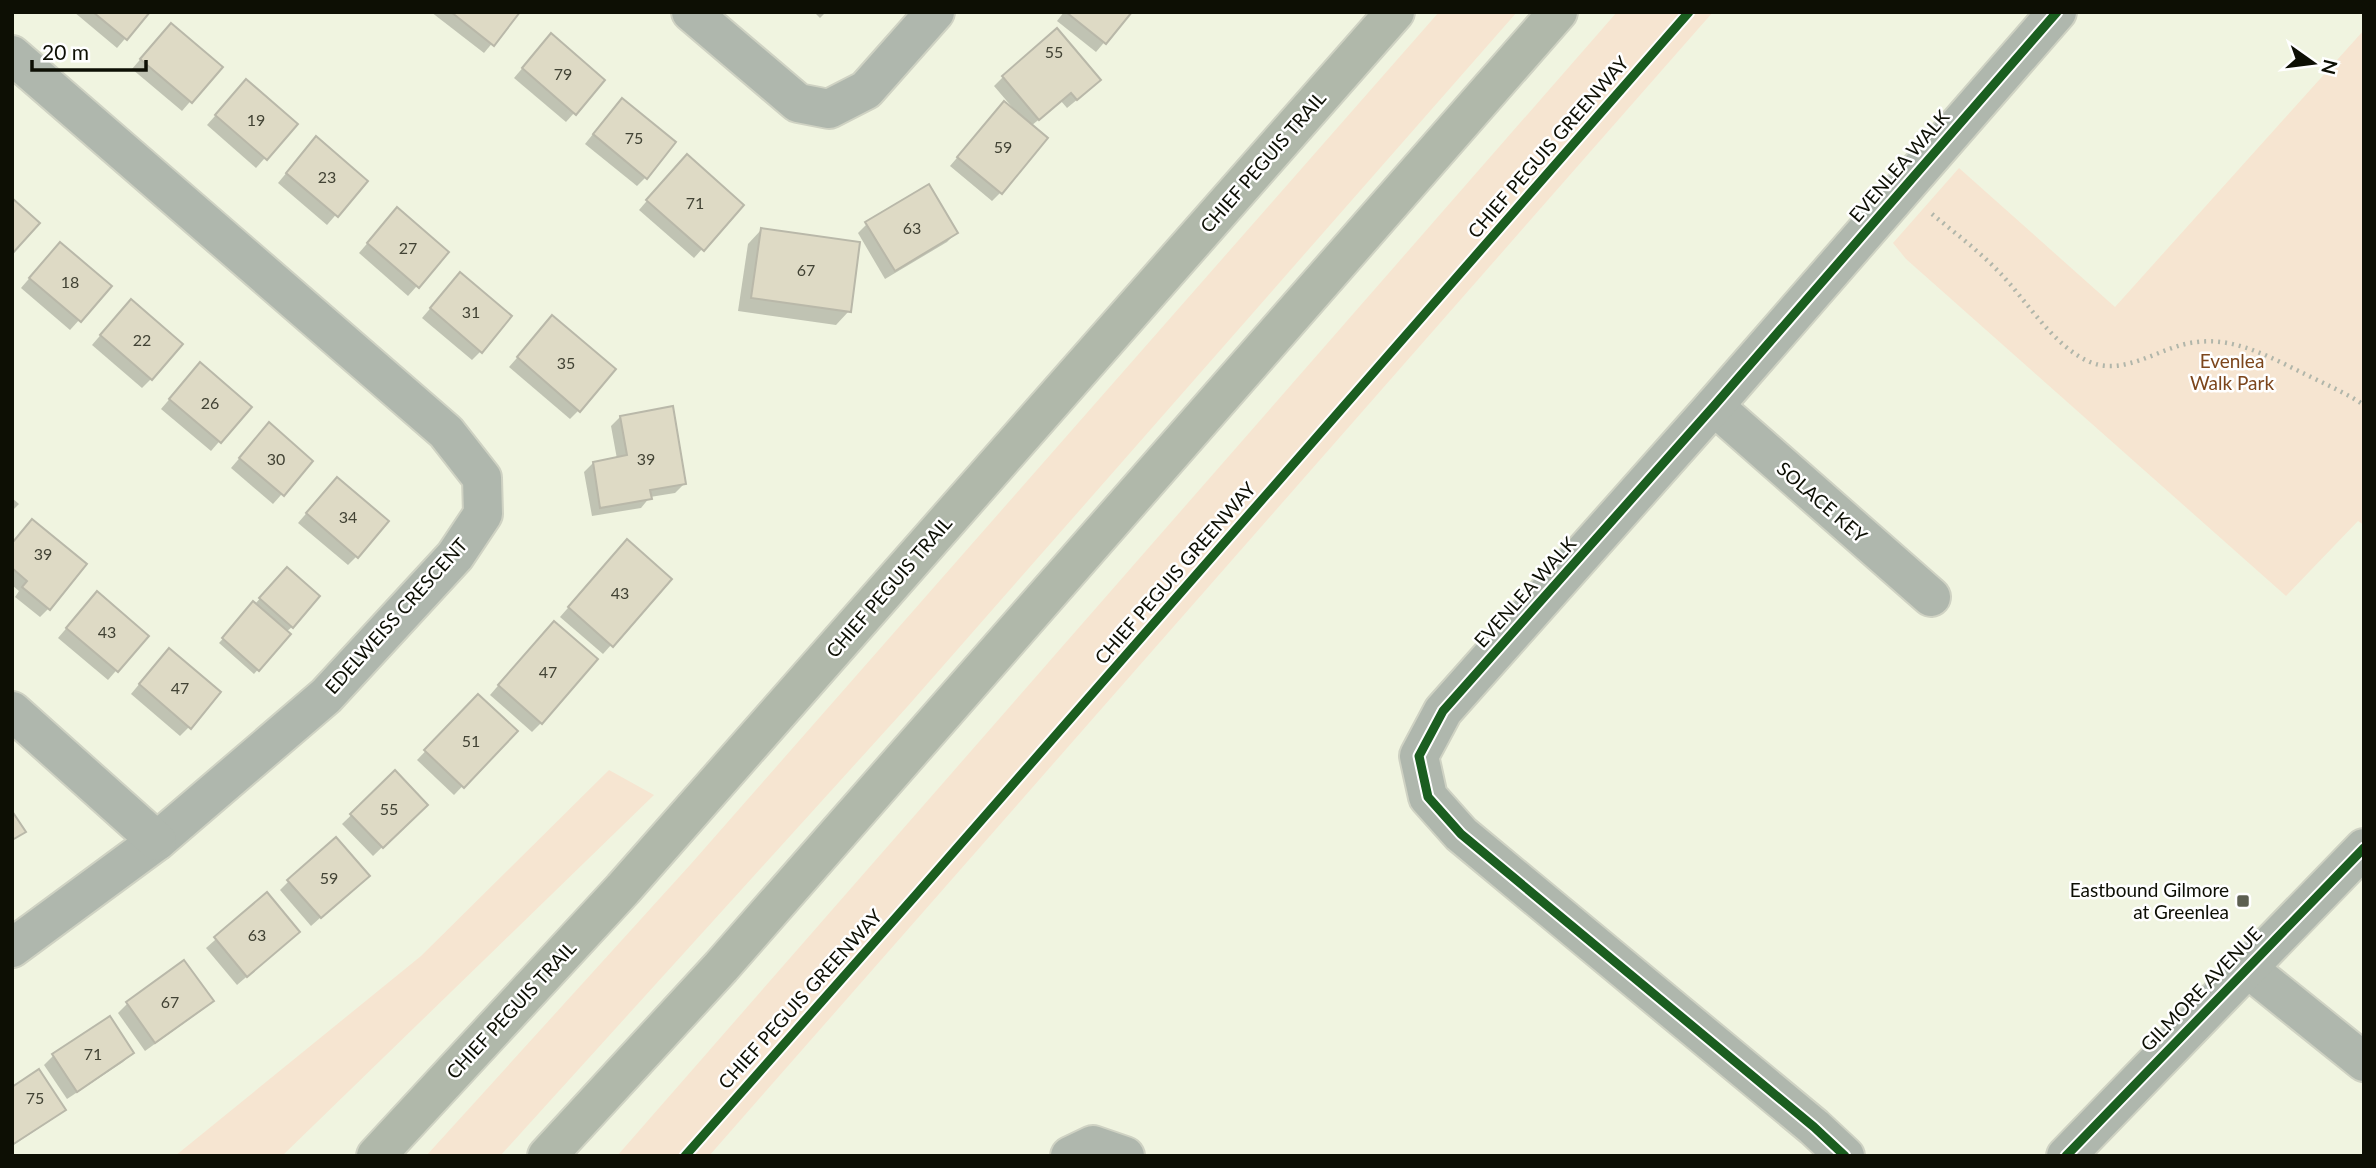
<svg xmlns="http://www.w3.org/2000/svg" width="2376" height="1168" font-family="Lato,sans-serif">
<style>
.green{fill:#f6e5d1}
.shadow{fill:#0003}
.building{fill:#dedac5;stroke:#b9b8a9;stroke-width:2}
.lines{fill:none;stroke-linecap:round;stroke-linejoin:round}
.minor-casing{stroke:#cfd2c3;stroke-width:42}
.major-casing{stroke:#cfd2c3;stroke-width:42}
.path{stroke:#b1b6aa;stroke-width:4.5;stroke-dasharray:2 5;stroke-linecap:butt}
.minor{stroke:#afb7ad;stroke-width:38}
.major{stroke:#b0b8aa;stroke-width:38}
.cycleway-casing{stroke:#fff;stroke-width:13}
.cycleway{stroke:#1b5e20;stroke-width:9}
.poi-dot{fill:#5c5f51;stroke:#fff;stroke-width:2.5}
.labels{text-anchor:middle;stroke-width:5;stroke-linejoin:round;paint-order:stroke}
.number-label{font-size:16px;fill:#424335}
.street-label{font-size:19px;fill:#0d0f04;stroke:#fff}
.park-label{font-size:19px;fill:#7c461c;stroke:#fff}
.poi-label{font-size:19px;fill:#0d0f04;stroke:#fff;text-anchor:end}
</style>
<rect width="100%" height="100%" fill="#f0f4e0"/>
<g class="green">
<polygon points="1439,12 1517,12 907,707 500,1156 426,1156 690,865"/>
<polygon points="1617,12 1713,12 709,1156 617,1156"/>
<polygon points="2364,30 2364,525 2358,521 2286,596 1906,259 1893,243 1959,168 2115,307"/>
<polygon points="609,770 654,795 282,1156 175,1156 421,956"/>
</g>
<g class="shadow">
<polygon points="74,12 148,12 117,48"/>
<polygon points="431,12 518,12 484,53"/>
<polygon points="814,12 826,12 820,18"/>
<polygon points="1064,12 1130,12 1096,52 1057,21"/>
<polygon points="162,34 220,67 182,111 132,69"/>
<polygon points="542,45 574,113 566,122 514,78"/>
<polygon points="1003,77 1090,89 1067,108 1061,101 1031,126 1001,192 992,201 950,166 996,112 1012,107 994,86"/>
<polygon points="237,91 295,124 256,168 207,125"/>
<polygon points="613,109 646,177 637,186 585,144"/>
<polygon points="307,148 365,181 327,225 278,183"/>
<polygon points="678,165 702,249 694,258 639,210"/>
<polygon points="388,219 447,252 408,296 359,253"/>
<polygon points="867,224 956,233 947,242 885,279 858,233"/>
<polygon points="761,230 849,311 836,325 738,311 748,244"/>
<polygon points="51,253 109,287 70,330 21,288"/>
<polygon points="452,283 481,351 472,360 422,318"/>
<polygon points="122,310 151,379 142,388 92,345"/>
<polygon points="544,327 579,410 570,419 509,367"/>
<polygon points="191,374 249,407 211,451 161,409"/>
<polygon points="620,417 684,484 675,493 650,497 641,508 592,516 584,472 593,463 617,459 611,426"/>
<polygon points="260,434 311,461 273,504 231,468"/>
<polygon points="328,488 357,556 348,565 298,523"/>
<polygon points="12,498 19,504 12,511"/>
<polygon points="12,543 49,608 40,617 15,597 19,591 12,585"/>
<polygon points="618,551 611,645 603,654 560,617"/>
<polygon points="287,569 292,627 286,632 288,635 254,674 219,643"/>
<polygon points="88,603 146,636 108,680 58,638"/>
<polygon points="545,632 541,723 532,732 490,695"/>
<polygon points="160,659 189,727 180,736 131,694"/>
<polygon points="478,696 515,731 454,795 417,760"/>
<polygon points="395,773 426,805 373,856 342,824"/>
<polygon points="289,881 358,884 311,926 280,890"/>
<polygon points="267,894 289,940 237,985 206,948"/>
<polygon points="211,1001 202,1010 145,1051 118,1013 127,1004"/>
<polygon points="132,1053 123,1062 67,1099 44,1065 53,1056"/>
<polygon points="12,1089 63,1110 54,1118 12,1146"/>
</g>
<g class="building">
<polygon points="93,12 150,12 127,40"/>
<polygon points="451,12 520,12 494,46"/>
<polygon points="1066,12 1132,12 1106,44"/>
<polygon points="171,23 223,67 192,103 140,59"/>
<polygon points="1057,28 1101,80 1077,100 1071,93 1039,120 1002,76"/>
<polygon points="551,33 605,80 576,115 522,68"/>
<polygon points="246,79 298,124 267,160 215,115"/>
<polygon points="622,98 676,142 647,179 593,134"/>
<polygon points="1004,101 1048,138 1002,194 957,157"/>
<polygon points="316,136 368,181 338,217 286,173"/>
<polygon points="687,154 744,205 704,251 646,200"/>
<polygon points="929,184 958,233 895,271 865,222"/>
<polygon points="12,198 40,223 12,254"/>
<polygon points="397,207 449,252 419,288 367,243"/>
<polygon points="761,228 860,242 851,312 751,298"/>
<polygon points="60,242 112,286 81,322 29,278"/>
<polygon points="460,272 512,316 482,353 430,308"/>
<polygon points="131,299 183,344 152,380 100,335"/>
<polygon points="552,315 616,369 580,412 517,357"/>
<polygon points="200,362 252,407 221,443 169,399"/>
<polygon points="673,406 686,484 650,490 652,499 600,508 593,462 627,455 620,416"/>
<polygon points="269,422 313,461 284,496 239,458"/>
<polygon points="337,477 389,521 358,558 306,513"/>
<polygon points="32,519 87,564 50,610 22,587 27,581 12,568 12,543"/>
<polygon points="627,539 672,579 613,647 568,607"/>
<polygon points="287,567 320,596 293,628 259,598"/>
<polygon points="97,591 149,636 118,672 66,628"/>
<polygon points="253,601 291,634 259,671 222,638"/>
<polygon points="554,621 598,659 542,724 498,685"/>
<polygon points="169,648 221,692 191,729 139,684"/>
<polygon points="478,694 518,731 464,788 424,750"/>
<polygon points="395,770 428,805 383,848 350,814"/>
<polygon points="12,811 26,832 12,840"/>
<polygon points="336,837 370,876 321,918 287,880"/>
<polygon points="267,892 300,932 247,977 214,937"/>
<polygon points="184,960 214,1001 155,1043 126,1002"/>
<polygon points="110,1016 134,1053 77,1092 52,1054"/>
<polygon points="39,1069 66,1110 12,1145 12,1087"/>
</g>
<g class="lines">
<g class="minor-casing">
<g id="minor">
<polyline points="691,12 798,103 829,109 866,90 935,12"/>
<polyline points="12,55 446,432 482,478 483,514 455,556 326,696 157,841 12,948"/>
<polyline points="1714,406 1931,597"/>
<polyline points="12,711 157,841"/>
<polyline points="2246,967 2364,1062"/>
<polyline points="1070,1156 1093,1145 1125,1156"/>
<polyline points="1845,1156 1814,1127 1461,834 1428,797 1419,756 1443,711 1714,406 2057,12"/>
<polyline points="2066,1156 2364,848"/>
</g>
</g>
<g class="major-casing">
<g id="major">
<polyline points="376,1156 623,889 1395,12"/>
<polyline points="547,1156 721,967 1558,12"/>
</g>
</g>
<path class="path" d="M1932,214c23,19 47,37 68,59 27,28 54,74 90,89 36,15 72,-17 107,-20 40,-5 76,17 110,33 20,10 39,18 57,30"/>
<use href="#minor" class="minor"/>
<use href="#major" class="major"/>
<g class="cycleway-casing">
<g id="cycleway">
<polyline points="685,1156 915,896 1689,12"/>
<polyline points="1845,1156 1814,1127 1461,834 1428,797 1419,756 1443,711 1714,406 2057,12"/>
<polyline points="2066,1156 2364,848"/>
</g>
</g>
<use href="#cycleway" class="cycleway"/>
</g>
<rect class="poi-dot" x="2236" y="894" width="14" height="14" rx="3.5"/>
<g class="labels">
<g class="number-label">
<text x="1054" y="58">55</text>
<text x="563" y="80">79</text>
<text x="256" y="126">19</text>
<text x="634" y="144">75</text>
<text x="1003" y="153">59</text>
<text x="327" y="183">23</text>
<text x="695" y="209">71</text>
<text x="912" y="234">63</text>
<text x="408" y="254">27</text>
<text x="806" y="276">67</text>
<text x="70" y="288">18</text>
<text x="471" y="318">31</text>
<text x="142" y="346">22</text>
<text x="566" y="369">35</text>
<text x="210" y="409">26</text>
<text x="276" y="465">30</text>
<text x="646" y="465">39</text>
<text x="348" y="523">34</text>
<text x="43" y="560">39</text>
<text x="620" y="599">43</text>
<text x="107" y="638">43</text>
<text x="548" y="678">47</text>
<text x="180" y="694">47</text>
<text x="471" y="747">51</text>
<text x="389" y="815">55</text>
<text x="329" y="884">59</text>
<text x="257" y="941">63</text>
<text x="170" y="1008">67</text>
<text x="93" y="1060">71</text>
<text x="35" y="1104">75</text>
</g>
<g class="street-label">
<text transform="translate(1548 147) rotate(-49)" y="7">CHIEF PEGUIS GREENWAY</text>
<text transform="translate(1263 162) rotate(-49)" y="7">CHIEF PEGUIS TRAIL</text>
<text transform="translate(1899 166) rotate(-49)" y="7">EVENLEA WALK</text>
<text transform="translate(1822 502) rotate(41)" y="7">SOLACE KEY</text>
<text transform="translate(1175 573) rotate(-49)" y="7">CHIEF PEGUIS GREENWAY</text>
<text transform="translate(889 587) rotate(-49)" y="7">CHIEF PEGUIS TRAIL</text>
<text transform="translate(1525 592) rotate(-48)" y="7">EVENLEA WALK</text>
<text transform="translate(396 616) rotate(-48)" y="7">EDELWEISS CRESCENT</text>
<text transform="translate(2201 989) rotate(-46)" y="7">GILMORE AVENUE</text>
<text transform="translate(800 999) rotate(-48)" y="7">CHIEF PEGUIS GREENWAY</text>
<text transform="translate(511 1010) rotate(-47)" y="7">CHIEF PEGUIS TRAIL</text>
</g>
<g class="park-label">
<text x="2232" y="368">Evenlea<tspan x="2232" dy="22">Walk Park</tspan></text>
</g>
<g class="poi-label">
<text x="2229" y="897">Eastbound Gilmore<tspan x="2229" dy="22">at Greenlea</tspan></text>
</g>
</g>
<rect width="2376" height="1168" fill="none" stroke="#0d0f04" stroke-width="28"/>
<g transform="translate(2313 63) rotate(104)" stroke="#ffffff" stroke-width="5" paint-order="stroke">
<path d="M0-5L12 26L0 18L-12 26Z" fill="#0d0f04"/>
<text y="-10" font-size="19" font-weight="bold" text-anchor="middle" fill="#0d0f04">N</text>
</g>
<path d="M32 60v10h114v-10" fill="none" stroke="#0d0f04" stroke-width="3.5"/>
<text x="42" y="60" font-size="21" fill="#0d0f04" stroke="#ffffff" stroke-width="5" paint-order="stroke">20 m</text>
</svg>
